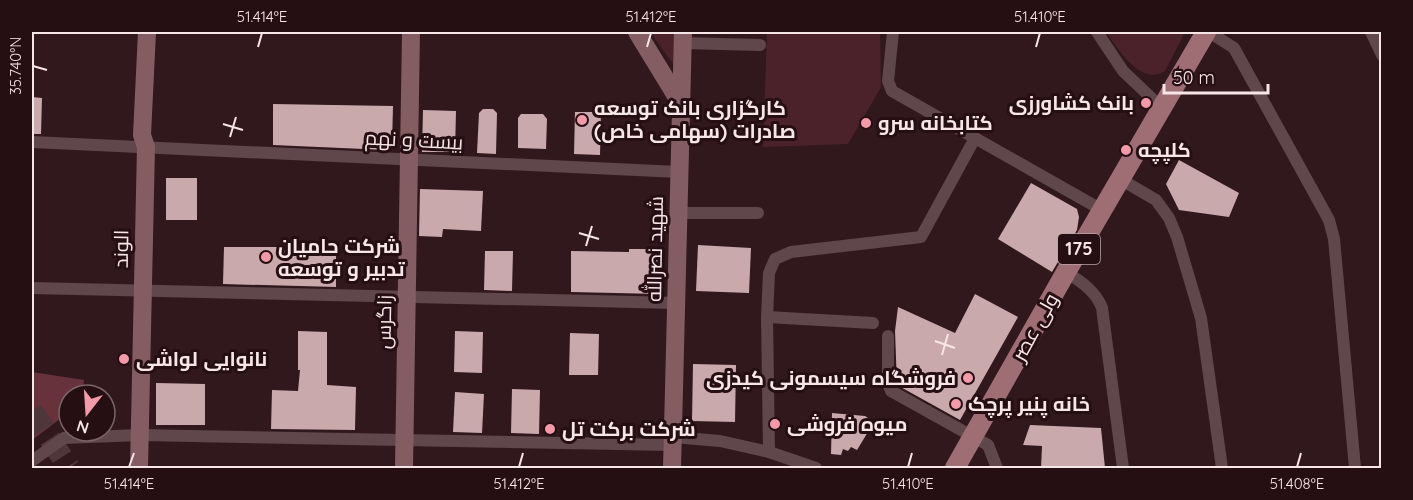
<svg xmlns="http://www.w3.org/2000/svg" width="1413" height="500" font-family="Quicksand,Cairo,sans-serif">
<style>
.green{fill:#4c222a}
.forest{fill:#67323b}
.building{fill:#caa9ad}
.lines{fill:none;stroke-linecap:round;stroke-linejoin:round}
.highway-tunnel{stroke:#4e373a;stroke-width:22;stroke-dasharray:22 11;stroke-linecap:butt}
.street{stroke:#60474b;stroke-width:12}
.secondary{stroke:#835d62;stroke-width:18}
.primary{stroke:#9f6d74;stroke-width:20}
.ticks{fill:none;stroke:#f7e6e7;stroke-width:2}
.poi-dot{fill:#f39aa8;stroke:#260f13;stroke-width:2}
.labels{text-anchor:middle;stroke-width:6;stroke-linejoin:round;paint-order:stroke}
.shield{fill:#260f13;stroke:#b8a6a7;stroke-width:1.5}
.shield-label{font-size:18px;font-weight:bold;fill:#f7e6e7}
.poi-label{font-size:20px;font-weight:bold;fill:#f7e6e7;stroke:#260f13;text-anchor:start}
.street-label{font-size:20px;fill:#f7e6e7;stroke:#260f13}
.neatline{fill:none;stroke:#f7e6e7;stroke-width:2}
.ticks-label{font-size:15px;text-anchor:middle;fill:#f7e6e7}
</style>
<rect width="100%" height="100%" fill="#30181c"/>
<g class="green">
<polygon points="650,32 677,32 676,68"/>
<polygon points="767,32 880,32 881,87 848,144 763,147"/>
<path d="M1106,32h79l-20,39c-25,16 -47,-23 -59,-39z"/>
</g>
<polygon class="forest" points="32,372 84,380 83,395 69,395 69,416 60,419 32,440"/>
<g class="building">
<polygon points="32,97 42,98 41,134 32,134"/>
<polygon points="273,104 393,106 392,145 387,150 273,145"/>
<polygon points="483,109 493,109 497,113 496,154 477,153 479,113"/>
<polygon points="423,110 456,111 455,152 422,152"/>
<polygon points="575,112 601,112 600,155 574,154"/>
<polygon points="521,114 543,114 547,119 546,149 518,148 518,118"/>
<polygon points="1179,160 1239,193 1229,217 1179,210 1166,184"/>
<rect x="166" y="178" width="31" height="42"/>
<polygon points="1031,183 1077,209 1079,217 1077,230 1052,272 998,239"/>
<polygon points="420,189 483,191 481,231 443,229 442,237 419,236"/>
<polygon points="281,245 336,247 336,287 223,284 224,247 281,247"/>
<polygon points="698,245 751,248 749,293 696,291"/>
<polygon points="629,249 659,249 659,294 571,292 571,251 629,252"/>
<polygon points="485,251 513,251 512,291 484,290"/>
<polygon points="975,294 1018,317 960,420 897,385 895,331 898,307 955,333"/>
<polygon points="298,331 327,332 327,385 356,387 355,430 271,429 272,390 298,391 300,370 298,370"/>
<polygon points="455,331 483,332 482,373 454,372"/>
<polygon points="570,333 599,334 598,375 569,375"/>
<polygon points="693,364 736,365 735,422 692,421"/>
<polygon points="156,383 205,384 205,425 156,425"/>
<polygon points="512,389 540,390 539,434 511,433"/>
<polygon points="455,392 484,394 482,433 453,432"/>
<polygon points="832,413 865,416 874,422 857,450 851,447 848,451 843,449 841,455 831,454"/>
<polygon points="1030,425 1101,428 1105,468 1041,468 1042,446 1023,445"/>
</g>
<g class="lines">
<polyline class="highway-tunnel" points="32,411 69,468"/>
<g class="street">
<polyline points="893,32 888,81 892,91 1102,210"/>
<polyline points="1097,32 1123,71 1162,108"/>
<polyline points="1209,32 1234,48 1329,220 1334,239 1355,468"/>
<polyline points="1371,32 1382,55"/>
<polyline points="682,43 760,45"/>
<polyline points="32,142 679,172"/>
<polyline points="1120,179 1156,200 1169,218 1177,237 1201,318 1222,468"/>
<polyline points="678,213 758,213"/>
<path d="M1066,272c14,9 30,19 36,36l21,160"/>
<polyline points="32,288 676,303"/>
<polyline points="767,317 873,323"/>
<polyline points="888,336 888,384 891,391 988,445 997,468"/>
<polyline points="673,437 720,441 769,452 816,468"/>
<polyline points="769,452 767,317 769,273 775,259 791,252 921,237 975,138"/>
<polyline points="32,461 64,438 140,435 672,445"/>
</g>
<g class="secondary">
<polyline points="637,32 681,104"/>
<polyline points="139,468 146,147 142,135 147,32"/>
<polyline points="404,468 411,32"/>
<polyline points="672,468 683,32"/>
</g>
<polyline class="primary" points="955,468 1066,272 1206,32"/>
</g>
<path class="ticks" d="M258,47l4,-14M647,47l4,-14M1036,47l4,-14M33,66l14,4M223,124l20,6M230,137l6,-20M579,233l20,6M586,246l6,-20M935,341l20,7M942,355l6,-21M129,467l5,-14M519,467l4,-14M908,467l4,-14M1297,467l4,-14"/>
<g class="poi-dot">
<circle cx="1146" cy="103" r="6"/>
<circle cx="582" cy="120" r="6"/>
<circle cx="866" cy="123" r="6"/>
<circle cx="1126" cy="150" r="6"/>
<circle cx="266" cy="257" r="6"/>
<circle cx="124" cy="359" r="6"/>
<circle cx="968" cy="378" r="6"/>
<circle cx="956" cy="404" r="6"/>
<circle cx="775" cy="424" r="6"/>
<circle cx="550" cy="429" r="6"/>
</g>
<g class="labels">
<rect class="shield" x="1058" y="234" width="42" height="30" rx="4.5"/>
<g class="shield-label">
<text x="1079" y="255">175</text>
</g>
<g class="poi-label">
<text x="1134" y="110" text-anchor="end">بانک کشاورزی</text>
<text x="594" y="115">کارگزاری بانک توسعه<tspan x="594" dy="23">صادرات (سهامی خاص)</tspan></text>
<text x="878" y="130">کتابخانه سرو</text>
<text x="1138" y="157">کلپچه</text>
<text x="278" y="253">شرکت حامیان<tspan x="278" dy="23">تدبیر و توسعه</tspan></text>
<text x="136" y="366">نانوایی لواشی</text>
<text x="956" y="385" text-anchor="end">فروشگاه سیسمونی کیدزی</text>
<text x="968" y="411">خانه پنیر پرچک</text>
<text x="787" y="431">میوه فروشی</text>
<text x="562" y="436">شرکت برکت تل</text>
</g>
<g class="street-label">
<text transform="translate(414 140) rotate(3)" y="7">بیست و نهم</text>
<text transform="translate(121 249) rotate(-89)" y="7">الوند</text>
<text transform="translate(655 249) rotate(-89)" y="7">شهید نصرالله</text>
<text transform="translate(384 322) rotate(-89)" y="7">زاگرس</text>
<text transform="translate(1035 327) rotate(-61)" y="7">ولی عصر</text>
</g>
</g>
<rect width="1413" height="500" fill="none" stroke="#260f13" stroke-width="66"/>
<g transform="translate(87 413) rotate(197)"><circle r="28" fill="#260f13" stroke="#7a6568" stroke-width="1.5"/>
<path d="M0-4.5L10 22L0 15L-10 22Z" fill="#f39aa8"/>
<text y="-9" font-size="16" font-weight="bold" text-anchor="middle" fill="#f7e6e7">N</text>
</g>
<path d="M1164 84v9h104v-9" fill="none" stroke="#f7e6e7" stroke-width="3"/>
<text x="1173" y="84" font-size="18" fill="#f7e6e7" stroke="#260f13" stroke-width="4.5" paint-order="stroke">50 m</text>
<rect x="33" y="33" width="1347" height="434" class="neatline"/>
<g class="ticks-label">
<text x="262" y="22">51.414°E</text>
<text x="651" y="22">51.412°E</text>
<text x="1040" y="22">51.410°E</text>
<text transform="translate(16 66) rotate(-90)" y="5">35.740°N</text>
<text x="129" y="489">51.414°E</text>
<text x="519" y="489">51.412°E</text>
<text x="908" y="489">51.410°E</text>
<text x="1297" y="489">51.408°E</text>
</g>
</svg>
